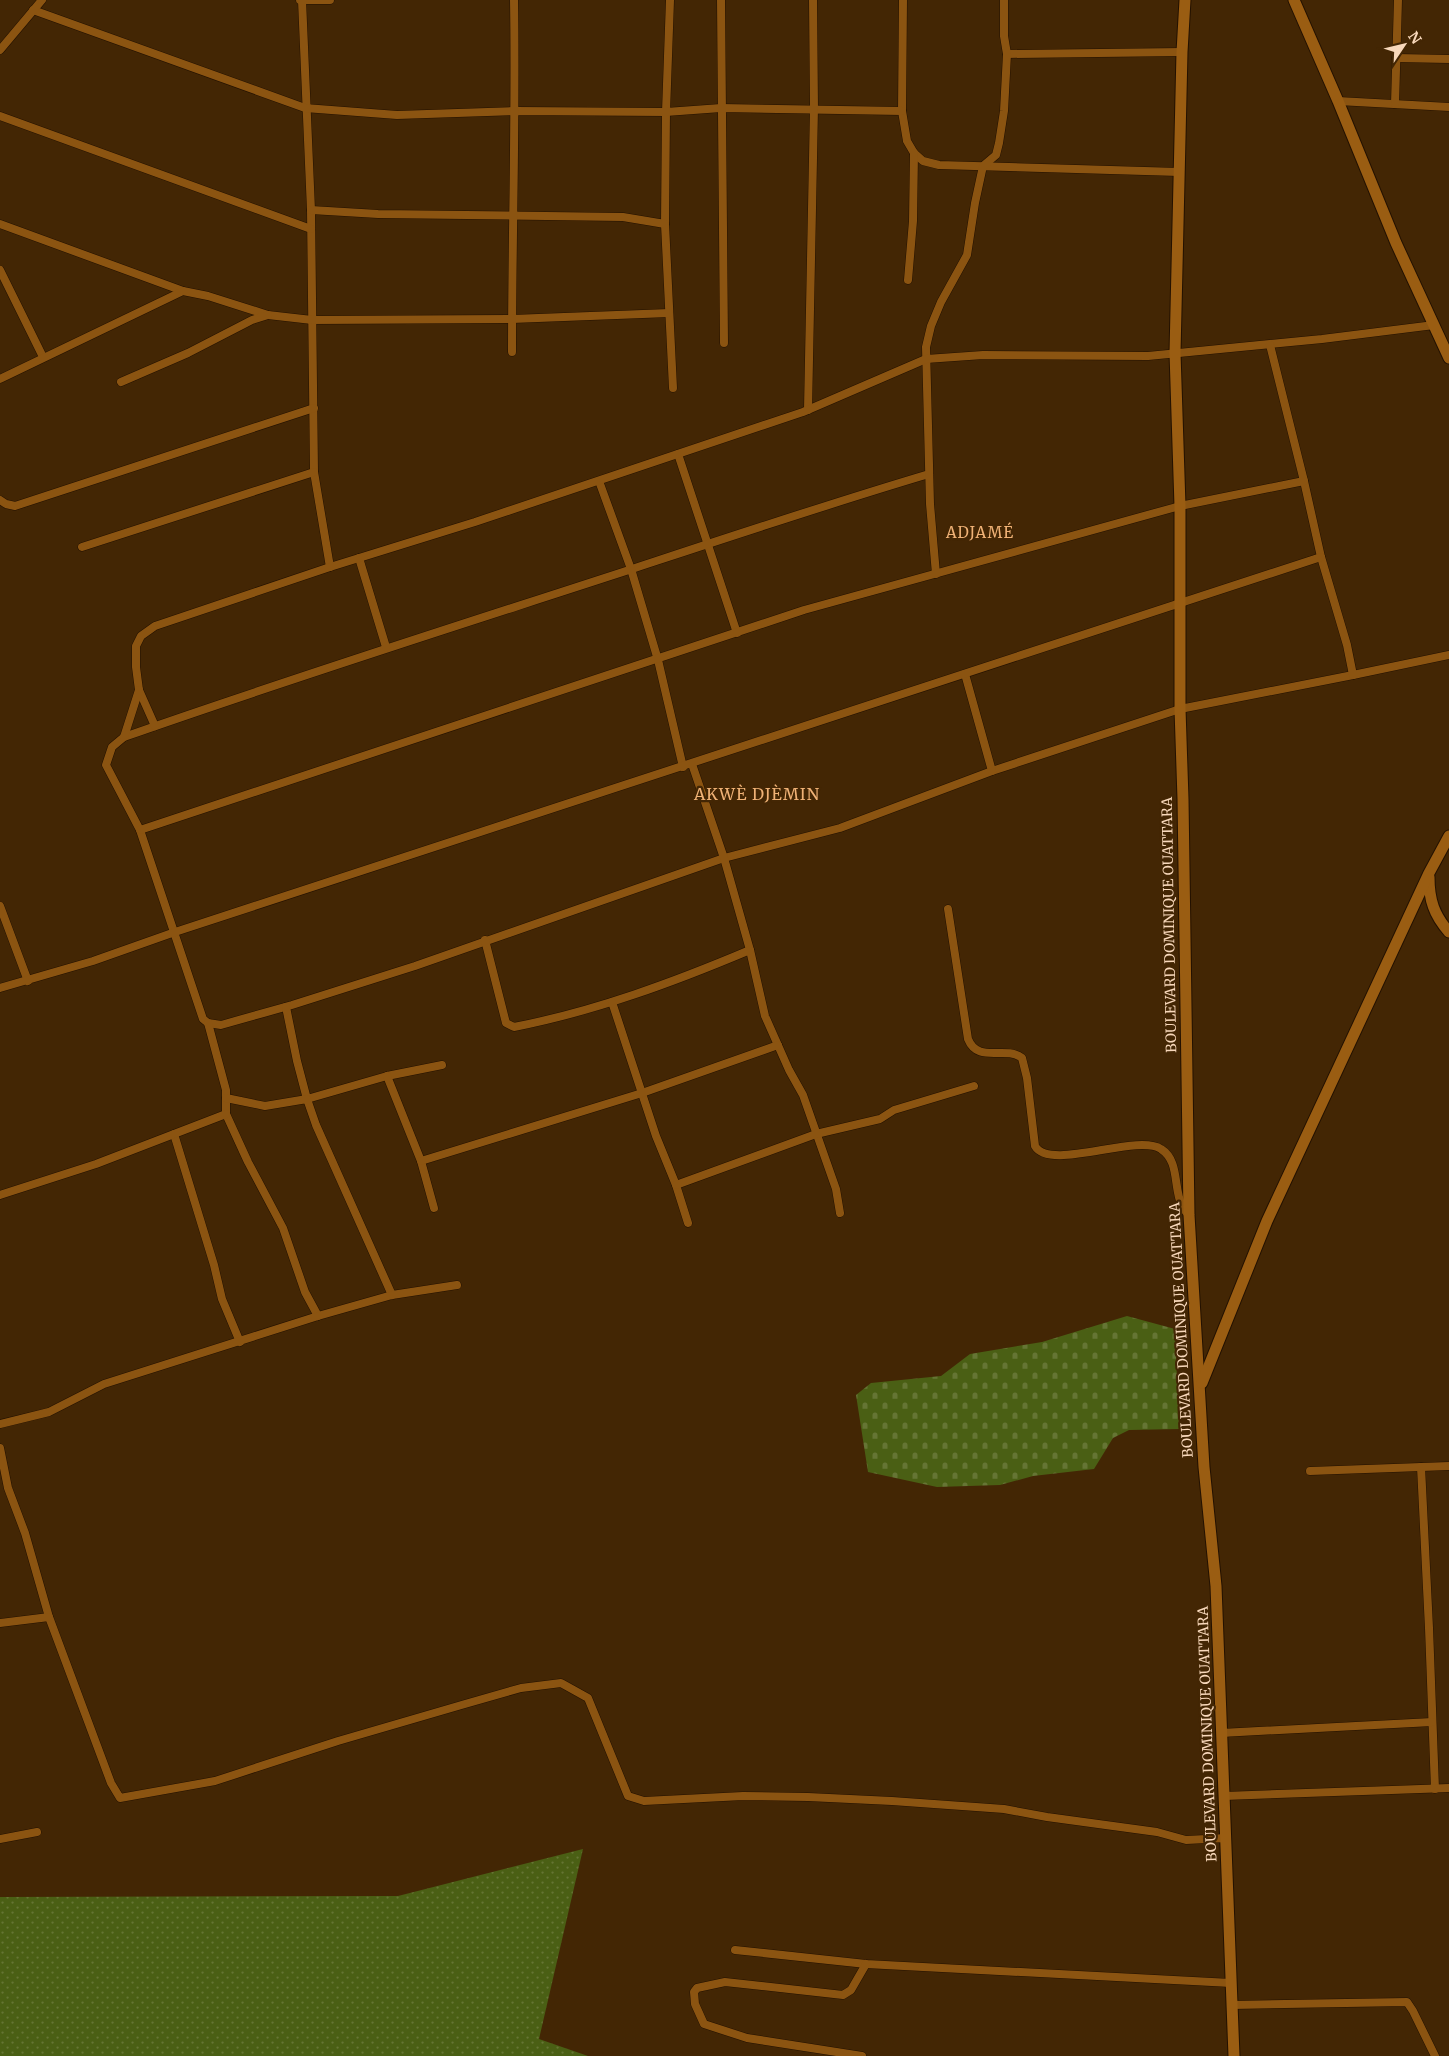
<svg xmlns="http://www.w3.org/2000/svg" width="1449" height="2056" font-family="Merriweather,serif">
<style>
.grass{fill:url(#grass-dots)}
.cemetery{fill:url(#cemetery-stones)}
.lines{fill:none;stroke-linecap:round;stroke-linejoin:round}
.street-casing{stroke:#231101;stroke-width:9}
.secondary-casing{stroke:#231101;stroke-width:13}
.street{stroke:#8b5411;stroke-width:8}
.secondary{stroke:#9a5d12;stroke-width:11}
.labels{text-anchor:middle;stroke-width:4.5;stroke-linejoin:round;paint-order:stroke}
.street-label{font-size:14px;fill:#f8d8bb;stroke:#432604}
.neighbourhood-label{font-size:15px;letter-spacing:1px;fill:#f0b276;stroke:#432604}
.quarter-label{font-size:16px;letter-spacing:1px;fill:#f0b276;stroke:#432604}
</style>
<defs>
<pattern id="grass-dots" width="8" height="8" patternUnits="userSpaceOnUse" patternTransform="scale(1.25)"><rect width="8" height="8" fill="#4a5f14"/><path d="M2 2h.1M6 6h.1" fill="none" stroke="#657534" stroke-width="1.8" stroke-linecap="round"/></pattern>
<pattern id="cemetery-stones" width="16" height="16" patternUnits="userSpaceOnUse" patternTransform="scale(1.25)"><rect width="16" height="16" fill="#4a5f14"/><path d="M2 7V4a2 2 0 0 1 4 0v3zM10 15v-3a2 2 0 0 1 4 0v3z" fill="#657534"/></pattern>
</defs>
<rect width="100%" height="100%" fill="#432604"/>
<polygon class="grass" points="583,1849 539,2039 588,2056 0,2056 0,1897 398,1896"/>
<polygon class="cemetery" points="1127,1316 1175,1329 1179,1429 1129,1430 1113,1438 1094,1469 1033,1476 1000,1485 937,1487 868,1472 856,1395 871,1383 941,1376 970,1354 1042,1342"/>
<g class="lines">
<g class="street-casing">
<g id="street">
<polyline points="300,0 330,0"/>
<polyline points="302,0 311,210 314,472 330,567"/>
<polyline points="670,0 666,112 665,224 673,388"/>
<polyline points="721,0 724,343"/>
<polyline points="903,0 902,111 907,141 914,153 923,161 939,165 1179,172"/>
<polyline points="33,10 305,108 397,115 516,111 666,112 721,108 902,111"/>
<polyline points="0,50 42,0"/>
<polyline points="1007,54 1182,52"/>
<polyline points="1396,58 1449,59"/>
<polyline points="1338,101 1449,107"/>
<polyline points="1395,104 1398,0"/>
<polyline points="0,116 311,229"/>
<polyline points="311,210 378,214 623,217 665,224"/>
<polyline points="0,224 183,291"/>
<polyline points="0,270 43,357"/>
<polyline points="908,280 913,221 914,153"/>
<path d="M512,352c0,-117 4,-235 2,-352"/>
<polyline points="0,379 183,291 208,296 268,315 312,320 512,319 669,313"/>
<polyline points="121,382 188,353 252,320 268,315"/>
<polyline points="808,410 814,108 813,0"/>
<polyline points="678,454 737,633"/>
<path d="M929,474c-101,30 -200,63 -300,96 -169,55 -337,108 -505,167l-12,10 -6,18 34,65 63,189 5,4 13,2 71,-20 123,-39 309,-108 116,-30 152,-57 188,-62 173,-34"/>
<polyline points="599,481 631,569 658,660 683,767"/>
<polyline points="1304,481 1321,557 1347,645 1353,675 1449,655"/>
<polyline points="0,500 6,504 15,506 314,408"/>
<polyline points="82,547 314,472"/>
<polyline points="359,558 386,647"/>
<polyline points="936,574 930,504 926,347 931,326 941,302 967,255 975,203 983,166 996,155 999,143 1004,111 1007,54 1004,36 1004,0"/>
<polyline points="965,674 992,771"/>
<polyline points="155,726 139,690 136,667 136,646 141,636 155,626 330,567 475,522 803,412 926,359 983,355 1148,356 1322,339 1434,325"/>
<polyline points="124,737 139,690"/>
<polyline points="692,764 724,858 750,950 765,1016 789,1070 803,1095 836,1189 840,1213"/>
<polyline points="140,830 804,610 1180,506 1304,481 1270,345"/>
<polyline points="0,906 28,981"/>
<path d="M948,909l20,130c10,25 37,6 54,19l5,20 8,68c15,26 102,-13 126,3 19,12 12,39 21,57 1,3 4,6 7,9"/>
<path d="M485,940l21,83 8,4c82,-16 160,-45 236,-77"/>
<polyline points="0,988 93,961 175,932 1321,557"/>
<polyline points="612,1002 656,1136 676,1185 688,1223"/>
<polyline points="286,1007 297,1061 307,1099 387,1076 442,1065"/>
<polyline points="208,1023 226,1090 226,1114 248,1162 283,1228 305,1292 318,1316"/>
<polyline points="387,1076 421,1161 434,1208"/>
<polyline points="226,1098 265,1106 307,1099 316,1125 392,1295"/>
<polyline points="174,1134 214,1265 222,1299 240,1342"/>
<polyline points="421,1161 642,1093 778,1045"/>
<polyline points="676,1185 816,1134 880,1119 894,1110 974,1086"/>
<polyline points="0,1195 96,1164 226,1114"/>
<polyline points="0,1424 49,1412 104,1384 318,1316 392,1295 457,1285"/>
<polyline points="0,1448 8,1488 25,1533 49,1617"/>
<polyline points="1421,1467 1429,1628 1435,1789"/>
<polyline points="1310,1471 1449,1466"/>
<polyline points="0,1623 49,1617 111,1783 120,1798 215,1781 338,1741 465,1704 521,1688 561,1683 588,1698 628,1796 644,1801 743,1796 808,1797 892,1801 1004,1809 1047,1817 1157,1832 1186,1840 1227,1838"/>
<polyline points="1221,1733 1432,1722"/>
<polyline points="1224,1796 1449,1788"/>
<polyline points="0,1839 37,1832"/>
<polyline points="735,1950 866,1964 1231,1983"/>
<polyline points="1232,2005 1407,2002 1413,2011 1435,2056"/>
<polyline points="862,2056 747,2038 704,2024 695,2004 694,1992 697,1988 725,1982 843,1995 851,1990 866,1964"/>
</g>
</g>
<g class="secondary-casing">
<g id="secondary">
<polyline points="1185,0 1182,52 1175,353 1180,506 1180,709 1183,799 1189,1215 1204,1467 1216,1586 1234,2056"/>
<polyline points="1294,0 1338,101 1396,243 1449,358"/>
<path d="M1429,877c0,23 5,38 20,55"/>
<polyline points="1202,1383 1267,1221 1429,873 1449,836"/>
</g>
</g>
<use href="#street" class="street"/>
<use href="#secondary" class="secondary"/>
</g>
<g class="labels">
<g class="street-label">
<text transform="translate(1169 925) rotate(-91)" y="5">BOULEVARD DOMINIQUE OUATTARA</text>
<text transform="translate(1181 1330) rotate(-93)" y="5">BOULEVARD DOMINIQUE OUATTARA</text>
<text transform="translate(1207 1734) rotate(-92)" y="5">BOULEVARD DOMINIQUE OUATTARA</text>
</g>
<g class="neighbourhood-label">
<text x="980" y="538">ADJAMÉ</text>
</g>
<g class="quarter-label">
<text x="757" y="800">AKWÈ DJÈMIN</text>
</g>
</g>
<g transform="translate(1404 45) rotate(55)" stroke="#432604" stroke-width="4" paint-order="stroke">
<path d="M0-4L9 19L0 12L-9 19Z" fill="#f8d8bb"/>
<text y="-8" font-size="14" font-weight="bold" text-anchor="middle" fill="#f8d8bb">N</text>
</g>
</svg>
